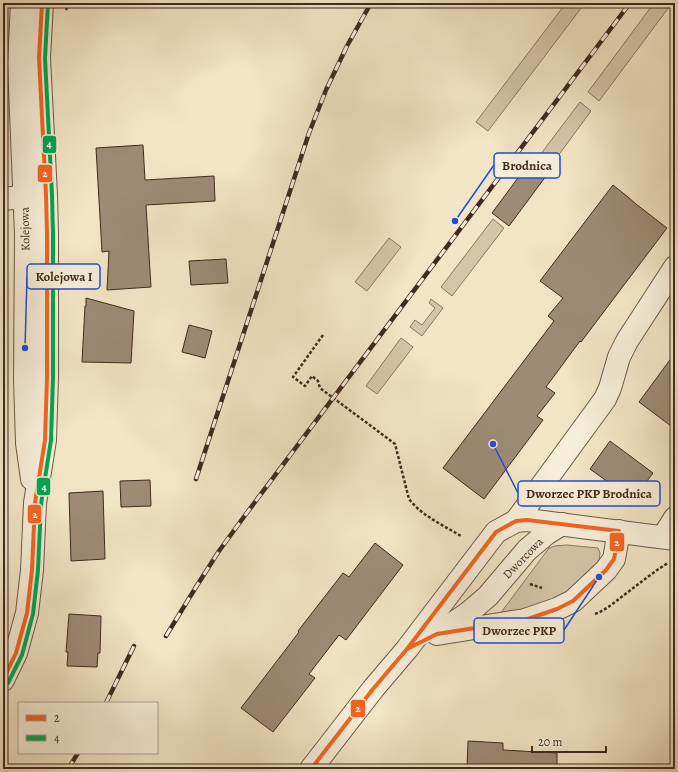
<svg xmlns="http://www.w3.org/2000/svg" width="678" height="772" font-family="Alegreya,serif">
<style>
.green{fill:#d4c5a9;stroke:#8a7864}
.building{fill:#9d8b75;stroke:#412a1e}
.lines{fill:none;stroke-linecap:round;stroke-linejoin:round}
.minor-casing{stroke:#6d5948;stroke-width:24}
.path{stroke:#412a1e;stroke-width:2.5;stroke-dasharray:3 2;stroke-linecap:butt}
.minor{stroke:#f7eed9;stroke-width:22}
.rail-casing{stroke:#412a1e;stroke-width:4.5}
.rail{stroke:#f7eed9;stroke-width:3;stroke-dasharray:9;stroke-linecap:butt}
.bus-1-casing{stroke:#f7eed9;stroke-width:7}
.bus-2-casing{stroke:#f7eed9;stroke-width:7}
.bus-1{stroke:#f26522;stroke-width:4}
.bus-2{stroke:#00a651;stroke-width:4}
.labels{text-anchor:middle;stroke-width:3;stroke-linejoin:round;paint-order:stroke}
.street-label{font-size:12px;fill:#412a1e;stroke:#f7eed9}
.leader{fill:none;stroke:#1d4ed8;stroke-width:1.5}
.callout-dot{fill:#1d4ed8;stroke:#f7eed9;stroke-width:1.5}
.callout{fill:#f7eed9;stroke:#1d4ed8;stroke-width:1.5}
.callout-label{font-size:13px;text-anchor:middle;font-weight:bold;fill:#412a1e}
.line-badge{stroke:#f7eed9;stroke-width:1.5}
.badge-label{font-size:11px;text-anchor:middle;font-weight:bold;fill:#fff}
</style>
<rect width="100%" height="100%" fill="#f2e5c5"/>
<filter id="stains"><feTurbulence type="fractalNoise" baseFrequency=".005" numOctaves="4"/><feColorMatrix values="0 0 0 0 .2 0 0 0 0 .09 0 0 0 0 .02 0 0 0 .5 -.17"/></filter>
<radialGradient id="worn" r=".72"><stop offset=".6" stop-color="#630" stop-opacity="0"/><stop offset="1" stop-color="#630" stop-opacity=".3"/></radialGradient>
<g class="green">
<polygon points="566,3 585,3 488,131 476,122"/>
<polygon points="654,3 672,3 599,101 588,92"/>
<polygon points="580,102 591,111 549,168 537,159"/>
<polygon points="493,219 504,228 452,296 441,287"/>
<polygon points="389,238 401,247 367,291 355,282"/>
<polygon points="431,299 443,308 422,336 410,327 415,320 422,325 435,308 429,303"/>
<polygon points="401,338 413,347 377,394 366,386"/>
<polygon points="566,545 598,548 600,553 599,561 595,570 590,578 545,606 500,614 549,548 555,546"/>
</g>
<g class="building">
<polygon points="143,145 145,180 214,176 215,201 146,205 151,287 107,290 109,251 102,252 96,148"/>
<polygon points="532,159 549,172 509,226 492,213"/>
<polygon points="613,185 628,197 636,204 667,228 581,342 580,341 546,387 555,393 537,416 543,420 484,499 443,468 554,321 548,316 563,298 540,281"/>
<polygon points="226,259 228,283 191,285 189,261"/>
<polygon points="86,298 134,311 131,363 82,362 85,306 86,306"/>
<polygon points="189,325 212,331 205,358 182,352"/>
<polygon points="675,353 675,429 639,402"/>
<polygon points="610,441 653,473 633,500 590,469"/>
<polygon points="150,480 151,506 121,507 120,481"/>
<polygon points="103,491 105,559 71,561 69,493"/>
<polygon points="375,543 403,565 346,640 339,635 309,674 315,678 273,732 241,708 299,632 298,631 343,573 349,577"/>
<polygon points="69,614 101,616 100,653 98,653 97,667 67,666 68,652 66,652"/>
<polygon points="468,741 503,743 503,750 557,753 557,769 467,769"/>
</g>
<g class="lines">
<g class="minor-casing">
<g id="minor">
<polyline points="22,3 19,64 26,235 25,379 27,443 32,479"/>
<polyline points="3,199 39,195"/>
<polyline points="516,521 605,399 610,388 619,357 627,341 675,267"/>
<polyline points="663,537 675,518"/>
<polyline points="443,630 467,614 488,596 527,550 546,534 562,524"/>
<polyline points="437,634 525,620 557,609 573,601 606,570 614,559 619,531"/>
<polyline points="3,680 16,653 27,613 32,570 35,503 45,440 47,377 47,234 46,195 39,58 42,3"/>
<polyline points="311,769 373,689 407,649 496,532 516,521 527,520 675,539"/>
</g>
</g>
<g class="path">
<polyline points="66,10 69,3"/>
<path d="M323,335l-30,42 12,9 7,-10 6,5 2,7 75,56 14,55c13,17 34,26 52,37"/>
<polyline points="530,584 542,588"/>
<path d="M595,614c11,-4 20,-12 29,-19 15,-11 29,-23 44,-32"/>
</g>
<use href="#minor" class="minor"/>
<g class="rail-casing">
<g id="rail">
<polyline points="196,479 309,133 326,90 347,46 371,3"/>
<polyline points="166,636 196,587 219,551 246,514 630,3"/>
<polyline points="106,703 134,646"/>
<polyline points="68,769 78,753"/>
</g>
</g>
<use href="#rail" class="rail"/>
<g class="bus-1-casing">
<g id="bus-1">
<polygon points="527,520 619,531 614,559 606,570 573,601 557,609 525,620 437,634 407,649 496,532 516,521"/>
<polyline points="3,680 16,653 27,613 32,570 35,503 45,440 47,377 47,234 46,195 39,58 42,3"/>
<polyline points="311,769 373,689 407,649"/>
</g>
</g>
<g class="bus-2-casing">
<polyline id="bus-2" points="8,683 22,655 33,614 38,570 41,504 51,440 53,377 53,234 52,195 45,58 48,3"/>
</g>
<use href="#bus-1" class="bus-1"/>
<use href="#bus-2" class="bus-2"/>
</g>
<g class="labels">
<g class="street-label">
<text transform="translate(25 229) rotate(-91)" y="4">Kolejowa</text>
<text transform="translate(523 558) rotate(-46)" y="4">Dworcowa</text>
</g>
</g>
<path class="leader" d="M455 221L494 165M25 348L27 277M493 444L518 493M599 577L564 630"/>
<g class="callout-dot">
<circle cx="455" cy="221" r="4"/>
<circle cx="25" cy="348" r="4"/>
<circle cx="493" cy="444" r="4"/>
<circle cx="599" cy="577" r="4"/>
</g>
<g class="callout">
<rect x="494" y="153" width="66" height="25" rx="4"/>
<rect x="27" y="264" width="73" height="25" rx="4"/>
<rect x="518" y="481" width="142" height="25" rx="4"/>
<rect x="474" y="618" width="90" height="25" rx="4"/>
</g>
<g class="callout-label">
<text x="527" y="170">Brodnica</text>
<text x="64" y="281">Kolejowa I</text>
<text x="589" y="498">Dworzec PKP Brodnica</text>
<text x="519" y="635">Dworzec PKP</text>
</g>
<g class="line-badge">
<rect x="42" y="135" width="15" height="19" rx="4" fill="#00a651"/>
<rect x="37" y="164" width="16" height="19" rx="4" fill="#f26522"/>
<rect x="36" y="477" width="15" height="19" rx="4" fill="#00a651"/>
<rect x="27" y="504" width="15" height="20" rx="4" fill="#f26522"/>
<rect x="609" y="532" width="16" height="20" rx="4" fill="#f26522"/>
<rect x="350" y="699" width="16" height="19" rx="4" fill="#f26522"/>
</g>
<g class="badge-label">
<text x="49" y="148">4</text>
<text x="45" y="177">2</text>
<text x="44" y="491">4</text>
<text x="35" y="518">2</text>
<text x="617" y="546">2</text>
<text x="358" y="712">2</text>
</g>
<rect width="678" height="772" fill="none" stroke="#f2e5c5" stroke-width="16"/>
<rect x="4" y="4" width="670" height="764" fill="none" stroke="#412a1e" stroke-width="2"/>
<rect x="8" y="8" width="662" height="756" fill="none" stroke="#412a1e"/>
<rect x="18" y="702" width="140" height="52" fill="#f7eed9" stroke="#aea08e"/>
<rect x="26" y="715" width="20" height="6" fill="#f26522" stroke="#aea08e"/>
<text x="54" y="722" font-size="12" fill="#412a1e">2</text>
<rect x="26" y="735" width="20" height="6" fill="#00a651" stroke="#aea08e"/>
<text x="54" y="742" font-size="12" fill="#412a1e">4</text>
<path d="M532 746v6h74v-6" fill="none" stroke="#412a1e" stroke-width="2"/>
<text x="538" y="746" font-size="12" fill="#412a1e" stroke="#f7eed9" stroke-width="3" paint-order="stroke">20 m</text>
<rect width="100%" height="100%" filter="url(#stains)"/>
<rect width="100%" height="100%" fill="url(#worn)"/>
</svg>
